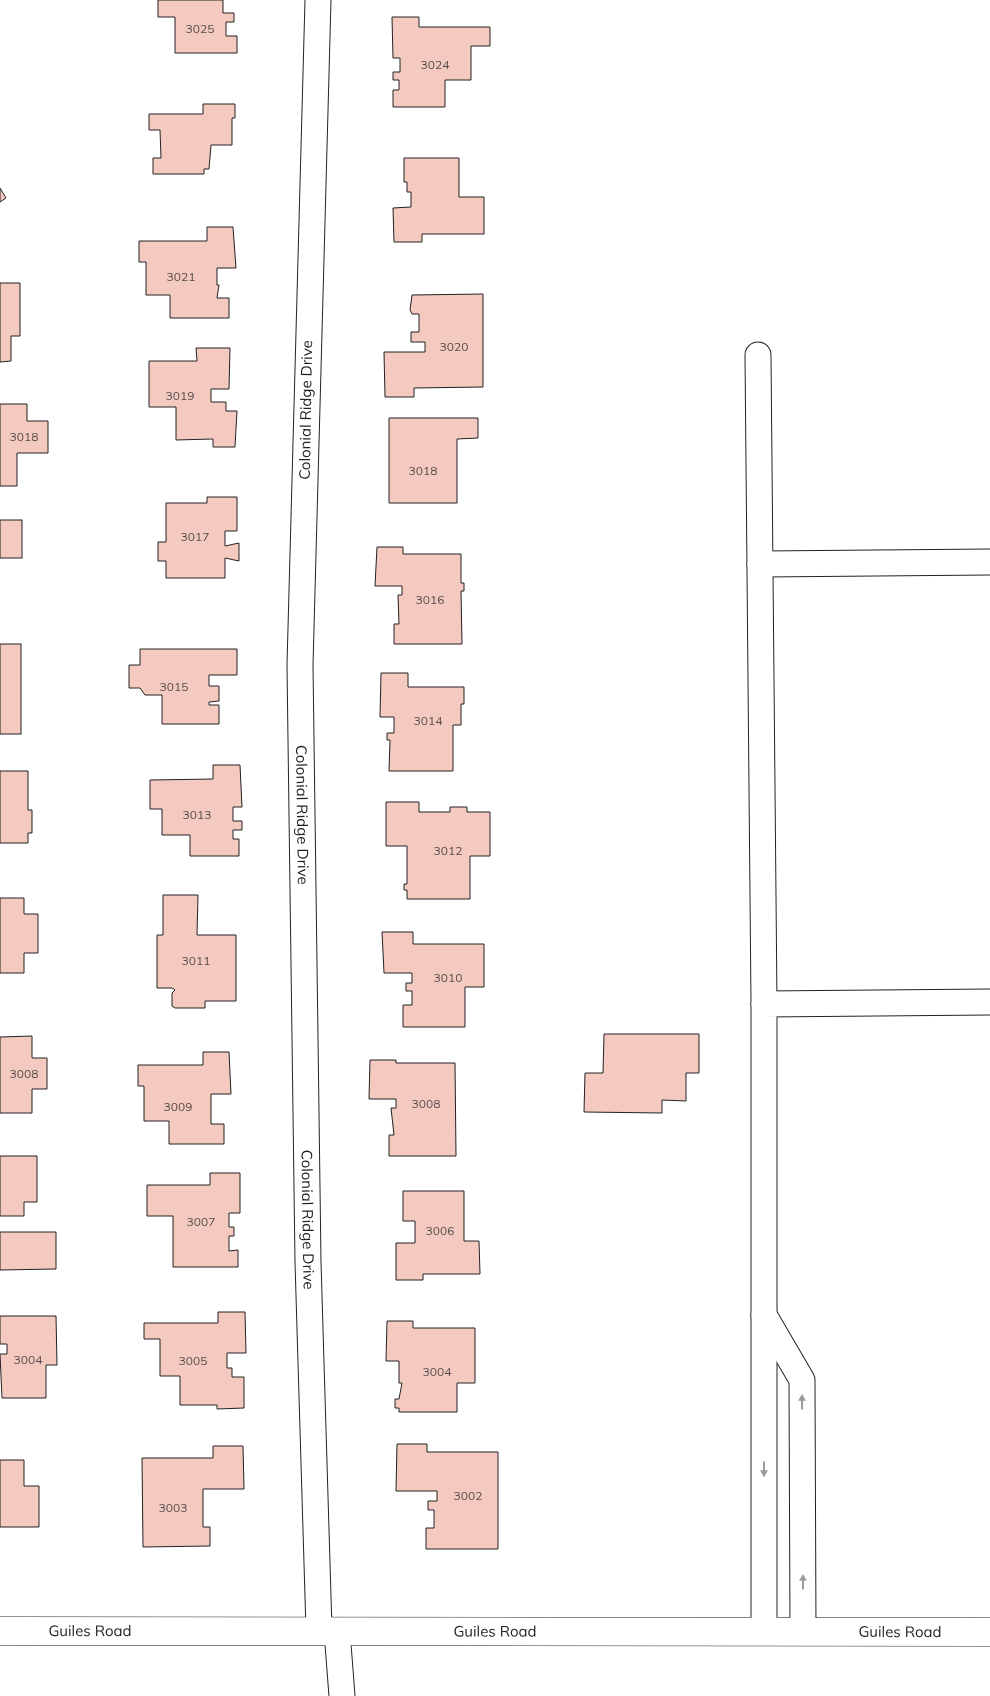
<svg xmlns="http://www.w3.org/2000/svg" width="990" height="1696" font-family="Mulish,sans-serif">
<style>
.building{fill:#f3c9c0;stroke:#222}
.lines{fill:none;stroke-linecap:round;stroke-linejoin:round}
.minor-casing{stroke:#222;stroke-width:27}
.tertiary-casing{stroke:#222;stroke-width:29}
.minor{stroke:#fff;stroke-width:25}
.tertiary{stroke:#fff;stroke-width:28}
.oneway{fill:#9c9c9c}
.labels{text-anchor:middle;stroke-width:4;stroke-linejoin:round;paint-order:stroke}
.number-label{font-size:12px;fill:#564c4a}
.street-label{font-size:15px;fill:#222;stroke:#fff}
</style>
<rect width="100%" height="100%" fill="#fff"/>
<g class="building">
<polygon points="158,0 223,0 223,13 234,13 234,22 226,22 226,36 237,36 237,53 175,53 175,17 158,17"/>
<polygon points="392,17 419,17 419,27 490,27 490,46 471,46 471,80 445,80 445,107 393,107 393,90 399,90 399,80 393,80 393,72 400,72 400,58 393,58"/>
<polygon points="203,104 235,104 235,118 232,118 232,145 211,145 209,169 204,169 204,174 153,174 153,158 161,158 160,130 149,130 149,114 203,114"/>
<polygon points="404,158 459,158 459,197 484,197 484,234 422,234 422,242 394,242 393,208 411,207 411,192 407,192 407,182 404,182"/>
<polygon points="0,188 6,198 0,202"/>
<polygon points="207,227 233,227 236,268 217,268 217,285 219,285 217,298 229,298 229,318 170,318 170,295 146,295 146,262 139,262 139,241 207,241"/>
<polygon points="0,283 20,283 20,336 11,336 11,361 0,362"/>
<polygon points="483,294 483,387 414,388 414,397 385,397 384,352 425,352 425,342 411,342 411,332 419,332 419,314 412,314 410,310 412,295"/>
<polygon points="196,348 230,348 229,389 211,389 211,402 226,402 226,411 237,411 235,447 213,447 213,439 176,440 176,407 149,407 149,361 197,361"/>
<polygon points="0,404 27,404 27,421 48,421 48,453 17,453 17,486 0,486"/>
<polygon points="389,418 478,418 478,438 457,439 457,503 389,503"/>
<polygon points="207,497 237,497 237,531 225,531 225,546 239,543 239,561 225,558 225,578 166,578 166,561 158,561 158,542 166,542 166,503 207,503"/>
<rect x="0" y="520" width="22" height="38"/>
<polygon points="377,547 403,547 403,554 461,554 461,583 464,583 464,591 461,591 462,644 394,644 394,624 399,624 398,595 402,595 402,586 375,586"/>
<rect x="0" y="644" width="21" height="90"/>
<polygon points="140,649 237,649 237,675 209,675 209,686 219,686 219,701 209,702 209,705 219,705 219,724 162,724 162,695 145,695 140,688 129,688 129,665 140,665"/>
<polygon points="381,673 408,673 408,687 464,687 464,704 461,704 461,725 453,725 453,771 389,771 390,740 387,740 387,733 394,733 394,717 380,717"/>
<polygon points="213,765 240,765 242,807 233,807 233,821 242,821 242,830 233,830 233,839 239,839 239,856 190,856 190,835 162,835 162,809 150,809 150,780 213,779"/>
<polygon points="0,771 28,771 28,810 32,810 32,833 28,833 28,843 0,843"/>
<polygon points="386,802 419,802 419,812 450,812 450,807 467,807 467,812 490,812 490,856 470,856 470,899 407,899 407,890 404,890 404,884 407,884 407,846 386,846"/>
<polygon points="163,895 198,895 197,935 236,935 236,1001 205,1001 205,1008 175,1008 172,1006 172,993 175,990 172,988 157,988 157,935 163,935"/>
<polygon points="0,898 24,898 24,914 38,914 38,953 24,953 24,973 0,973"/>
<polygon points="382,932 413,932 413,944 484,944 484,987 465,987 465,1027 403,1027 403,1005 412,1005 412,991 406,991 406,983 412,983 412,973 384,973"/>
<polygon points="604,1034 699,1034 699,1073 686,1073 686,1101 662,1100 662,1113 584,1112 585,1073 603,1073"/>
<polygon points="32,1036 32,1058 47,1058 47,1089 32,1089 32,1113 0,1113 0,1037"/>
<polygon points="203,1052 229,1052 231,1094 211,1094 211,1124 224,1124 224,1144 169,1144 169,1121 144,1121 144,1086 138,1086 138,1065 203,1065"/>
<polygon points="370,1060 396,1060 396,1063 455,1063 456,1156 389,1156 389,1135 394,1135 391,1108 396,1108 396,1099 369,1099"/>
<polygon points="0,1156 37,1156 37,1202 24,1202 24,1216 0,1216"/>
<polygon points="210,1173 240,1173 240,1213 229,1213 229,1227 234,1227 234,1236 229,1236 229,1251 238,1250 238,1267 173,1267 173,1216 147,1216 147,1185 210,1185"/>
<polygon points="403,1191 464,1191 464,1241 479,1241 480,1274 423,1274 423,1280 396,1280 396,1243 415,1243 415,1221 403,1221"/>
<polygon points="0,1232 56,1232 56,1269 0,1270"/>
<polygon points="218,1312 245,1312 246,1353 227,1353 227,1368 232,1368 232,1377 244,1377 244,1408 217,1409 217,1405 180,1405 180,1376 160,1376 160,1339 144,1339 144,1323 218,1323"/>
<polygon points="0,1316 56,1316 57,1365 46,1365 46,1398 2,1398 0,1354 7,1354 7,1344 0,1344"/>
<polygon points="387,1321 413,1321 413,1328 475,1328 475,1383 457,1383 457,1412 399,1412 399,1408 395,1408 395,1399 399,1399 402,1383 399,1383 399,1361 386,1361"/>
<polygon points="397,1444 427,1444 427,1452 498,1452 498,1549 426,1549 426,1528 434,1528 434,1510 428,1510 428,1501 437,1501 437,1491 396,1491"/>
<polygon points="213,1446 243,1446 244,1489 203,1489 203,1527 210,1527 210,1546 143,1547 142,1458 213,1458"/>
<polygon points="0,1460 24,1460 24,1486 39,1486 39,1527 0,1527"/>
</g>
<g class="lines">
<g class="minor-casing">
<g id="minor">
<path id="s1" d="M318,0l-18,665 8,597 11,368"/>
<polyline points="758,355 764,1004"/>
<polyline points="760,564 990,562"/>
<polyline points="764,1315 802,1380 803,1631"/>
<polyline points="337,1631 342,1696"/>
<polyline points="764,1631 764,1004 990,1002"/>
</g>
</g>
<g class="tertiary-casing">
<g id="tertiary">
<path id="s2" d="M0,1631l990,1"/>
</g>
</g>
<use href="#minor" class="minor"/>
<use href="#tertiary" class="tertiary"/>
</g>
<defs><path id="oneway-solid" d="M-6-.8H1V-3.2L6.5 0L1 3.2V.8H-6Z" transform="scale(1.25)"/></defs>
<g class="oneway">
<use href="#oneway-solid" transform="translate(802 1402) rotate(-90)"/>
<use href="#oneway-solid" transform="translate(764 1469) rotate(90)"/>
<use href="#oneway-solid" transform="translate(803 1582) rotate(-90)"/>
</g>
<g class="labels">
<g class="number-label">
<text x="200" y="33">3025</text>
<text x="435" y="69">3024</text>
<text x="181" y="281">3021</text>
<text x="454" y="351">3020</text>
<text x="180" y="400">3019</text>
<text x="24" y="441">3018</text>
<text x="423" y="475">3018</text>
<text x="195" y="541">3017</text>
<text x="430" y="604">3016</text>
<text x="174" y="691">3015</text>
<text x="428" y="725">3014</text>
<text x="197" y="819">3013</text>
<text x="448" y="855">3012</text>
<text x="196" y="965">3011</text>
<text x="448" y="982">3010</text>
<text x="24" y="1078">3008</text>
<text x="426" y="1108">3008</text>
<text x="178" y="1111">3009</text>
<text x="201" y="1226">3007</text>
<text x="440" y="1235">3006</text>
<text x="28" y="1364">3004</text>
<text x="193" y="1365">3005</text>
<text x="437" y="1376">3004</text>
<text x="468" y="1500">3002</text>
<text x="173" y="1512">3003</text>
</g>
<g class="street-label">
<text transform="translate(306 410) rotate(-89)" y="5">Colonial Ridge Drive</text>
<text dy="5" stroke="none"><textPath href="#s1" startOffset="815">Colonial Ridge Drive</textPath></text>
<text dy="5" stroke="none"><textPath href="#s1" startOffset="1220">Colonial Ridge Drive</textPath></text>
<text dy="5" stroke="none"><textPath href="#s2" startOffset="90">Guiles Road</textPath></text>
<text dy="5" stroke="none"><textPath href="#s2" startOffset="495">Guiles Road</textPath></text>
<text dy="5" stroke="none"><textPath href="#s2" startOffset="900">Guiles Road</textPath></text>
</g>
</g>
</svg>
